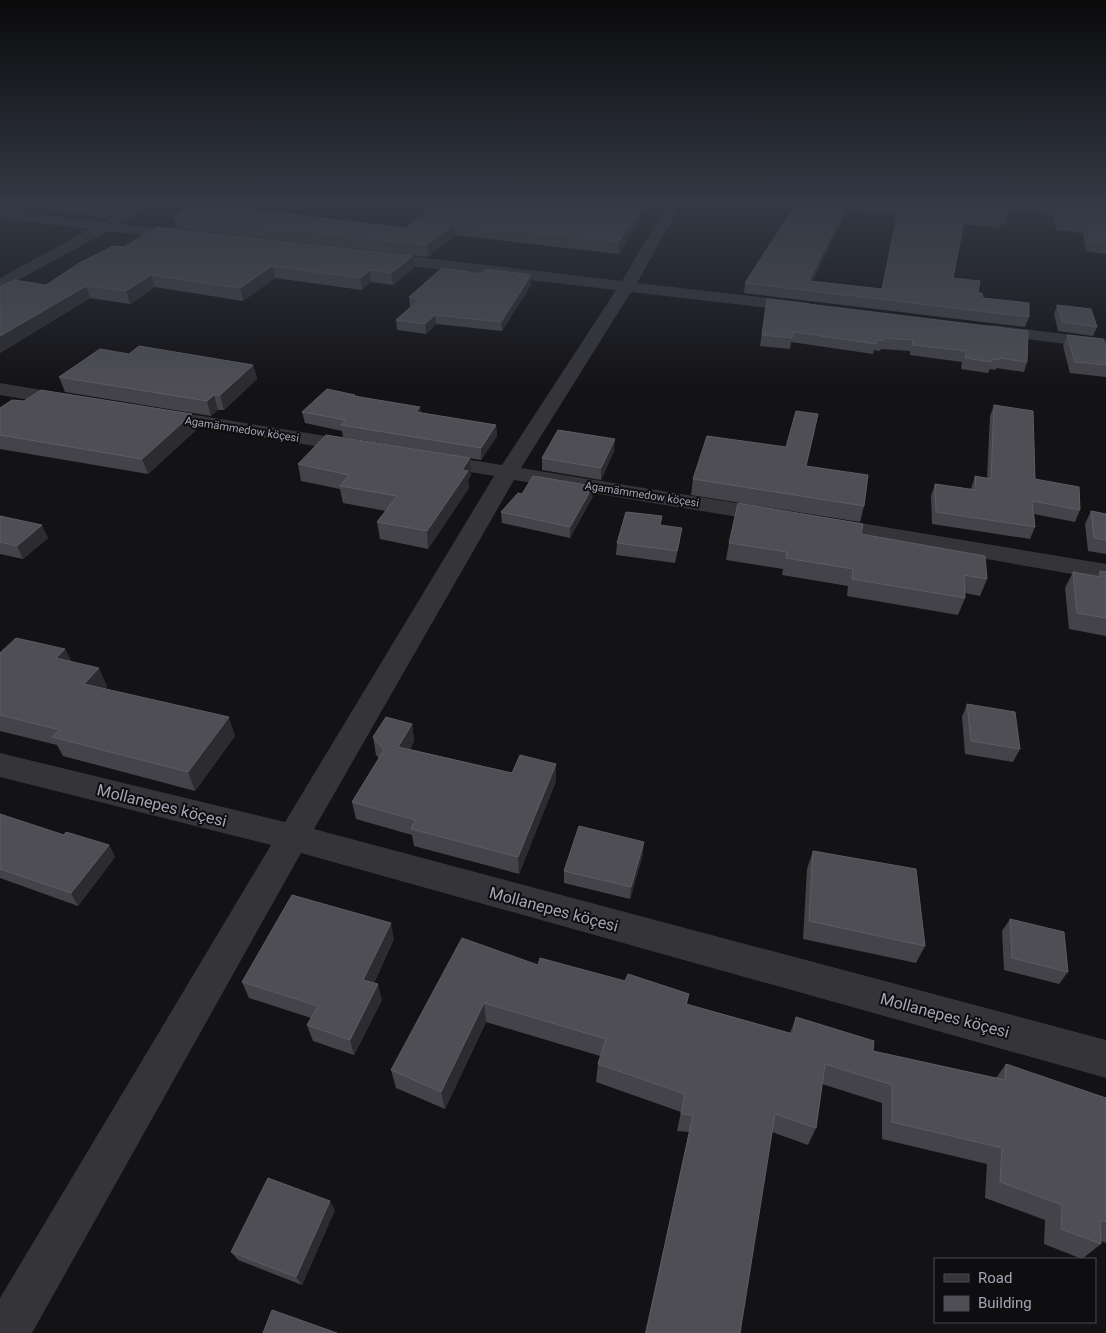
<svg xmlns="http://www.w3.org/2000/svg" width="1106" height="1333" font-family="Roboto,sans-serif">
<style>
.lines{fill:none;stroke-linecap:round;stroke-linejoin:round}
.minor{fill:#343439;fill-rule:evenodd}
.wall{fill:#444349;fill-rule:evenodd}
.shaded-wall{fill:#2c2b2f}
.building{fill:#4f4e55;stroke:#5c5c64}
.labels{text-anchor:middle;stroke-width:4;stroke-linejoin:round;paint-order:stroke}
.far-street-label{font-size:11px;fill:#a5a5b4;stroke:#0e0d0f}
.near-street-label{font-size:16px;fill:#a5a5b4;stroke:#0e0d0f}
</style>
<rect width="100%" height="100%" fill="#131214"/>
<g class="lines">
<g class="minor">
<polygon points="136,204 153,204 121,224 187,232 192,233 194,236 192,239 187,240 108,231 0,290 0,278 90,229 0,218 0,210 103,222"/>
<polygon points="667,204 681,204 637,283 803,302 809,303 811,307 809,311 803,312 631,292 521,468 774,509 782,511 786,516 782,521 774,523 514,480 314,829 1106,1040 1106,1078 301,853 32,1333 0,1333 0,1298 271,845 0,777 0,753 285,822 494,476 434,466 426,465 423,460 426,455 434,454 502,465 616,290 376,262 371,260 368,257 371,254 376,252 622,281"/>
<polygon points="980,204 1028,204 1106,212 1106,220 987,208"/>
<polygon points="992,325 1106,339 1106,349 986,334 983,330 986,326"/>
<polygon points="0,383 71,395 78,397 81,401 78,405 71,407 0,395"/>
<polygon points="158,409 357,441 364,443 368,447 364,451 357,453 151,419 148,415 151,411"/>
<polygon points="824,517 1106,564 1106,580 816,529 812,524 816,519"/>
</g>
</g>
<g class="wall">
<polygon points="26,204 132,204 107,218 26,206"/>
<polygon points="196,204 242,204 243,208 406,228 650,204 619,254 455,235 428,257 177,228 174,217"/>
<path d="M796,204h211v12l-2,9 -5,-1 -1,4 -35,-4 -11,54 25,15 5,5 46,19 -4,10 -281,-34 1,-10zM847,210l50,5 -15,74 -70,-7z"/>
<polygon points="1051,204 1106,204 1106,211"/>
<polygon points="1057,207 1106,212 1106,254 1086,251 1083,233 1056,230 1053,217"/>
<polygon points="124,247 414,268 393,285 371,282 362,290 275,278 243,301 155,287 130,304 90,298 0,353 0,287 46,285"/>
<polygon points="481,274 531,275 531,285 502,331 436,324 426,334 397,330 396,320 410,307 409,297"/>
<polygon points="767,299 1027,362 1024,372 996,368 996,370 990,369 988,373 961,369 962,362 910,355 910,351 881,349 880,351 874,350 873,354 791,342 790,349 760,346"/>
<polygon points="1057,305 1097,327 1093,336 1058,331 1054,314"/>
<polygon points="1067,335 1106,348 1106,377 1070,373 1063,346"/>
<polygon points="129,354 253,365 257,379 224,410 218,410 211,416 65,392 59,377"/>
<polygon points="355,395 356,396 421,413 496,425 497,436 481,460 343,437 342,431 305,423 302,412"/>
<polygon points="994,405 1035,479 1080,510 1075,522 1034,514 1035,527 1030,539 932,524 931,496 935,484 971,489 975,476 987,478 990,416"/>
<polygon points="0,408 196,430 148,474 0,449"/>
<polygon points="815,430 806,466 864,506 860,522 691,495 693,479 786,447"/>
<polygon points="614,451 601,480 542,470 542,458"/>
<polygon points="298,464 471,475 468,480 469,488 428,549 380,539 377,522 386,511 343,503 340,489 301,481"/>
<polygon points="593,496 570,538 502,523 501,512"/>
<polygon points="1091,511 1106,514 1106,554 1088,551 1085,524"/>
<polygon points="0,516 48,538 23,559 0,554"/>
<polygon points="661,525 680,540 675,563 616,555 617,543"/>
<polygon points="861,534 987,579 980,596 965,593 965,598 958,615 847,596 848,586 782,575 783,569 726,560 729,543"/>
<polygon points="1100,571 1106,572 1106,636 1069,629 1065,588 1073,572 1097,576"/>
<polygon points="65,649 71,661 107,686 105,689 235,736 195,791 63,756 57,745 0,731 0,653"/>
<polygon points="967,704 1020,749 1013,762 965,754 962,717"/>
<polygon points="412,724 414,741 410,749 512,773 556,764 556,781 519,874 414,846 412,835 356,819 352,802 379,758 376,755 373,737"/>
<polygon points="0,814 64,835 109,845 115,857 78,906 0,878"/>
<polygon points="813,851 925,946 916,963 803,939 807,869"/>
<polygon points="643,854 630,899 564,883 564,871"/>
<polygon points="1010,919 1068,972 1059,984 1004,970 1002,931"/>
<polygon points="394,939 374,983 382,1000 354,1055 313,1041 307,1025 311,1018 249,998 242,982"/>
<polygon points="538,965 625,981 689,994 687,1004 790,1033 796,1017 873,1051 996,1078 1006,1064 1106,1098 1106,1243 1101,1241 1101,1244 1082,1259 1044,1244 1045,1220 985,1198 987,1164 882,1139 882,1103 822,1084 816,1128 808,1145 772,1132 740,1333 645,1333 689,1132 677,1131 681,1112 596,1082 598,1064 600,1056 486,1022 445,1109 396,1088 391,1070"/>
<polygon points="335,1210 302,1285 238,1260 231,1252"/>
</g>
<g class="shaded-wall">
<polygon points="108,204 132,204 107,218 103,206"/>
<polygon points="240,204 242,204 244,214 235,208"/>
<polygon points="644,204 650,204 619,254 619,242"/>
<polygon points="847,204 848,204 847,210 807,291 809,281"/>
<polygon points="454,224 455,235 428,257 427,245"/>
<polygon points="413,256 414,268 393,285 391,273"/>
<polygon points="272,266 275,278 243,301 240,288"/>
<polygon points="370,270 371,282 362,290 360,278"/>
<polygon points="151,275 155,287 130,304 126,291"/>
<polygon points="531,275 531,285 502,331 501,322"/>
<polygon points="86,286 90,298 0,353 0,336"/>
<polygon points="435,315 436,324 426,334 425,324"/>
<polygon points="253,365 257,379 224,410 220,395"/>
<polygon points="214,395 218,410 211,416 207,401"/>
<polygon points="420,407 422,419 416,412"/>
<polygon points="192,414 196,430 148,474 142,459"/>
<polygon points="496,425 497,436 481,460 481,448"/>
<polygon points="615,439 614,451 601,480 601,468"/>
<polygon points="470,458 471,475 468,480 469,488 428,549 427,531 462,470"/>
<polygon points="593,486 593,496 570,538 570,527"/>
<polygon points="42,525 48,538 23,559 17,546"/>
<polygon points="65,649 74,668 56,658"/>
<polygon points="99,668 107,686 93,703 84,684"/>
<polygon points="229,717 235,736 195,791 188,772"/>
<polygon points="412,724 414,741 401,764 398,747"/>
<polygon points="556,764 556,781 519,874 518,857"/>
<polygon points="644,842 643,854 630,899 631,887"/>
<polygon points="109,845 115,857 78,906 71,893"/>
<polygon points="391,923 394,939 368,995 363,980"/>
<polygon points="378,984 382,1000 354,1055 350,1040"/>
<polygon points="484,1003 486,1022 445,1109 441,1092"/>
<polygon points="330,1201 335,1210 302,1285 296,1277"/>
</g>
<g class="building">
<polygon points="86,204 108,204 103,206"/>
<polygon points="196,204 240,204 235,208 406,228 435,204 644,204 619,242 454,224 427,245 174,217"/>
<polygon points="796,204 847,204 809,281 882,289 899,206 880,204 1007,204 1007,216 1002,215 1002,219 965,215 953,278 980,281 978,293 982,293 983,298 1029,303 1029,317 745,283"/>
<polygon points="1057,207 1106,212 1106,243 1090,241 1087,223 1059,220"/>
<polygon points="157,227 413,256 391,273 370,270 360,278 272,266 240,288 151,275 126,291 86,286 0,336 0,287 14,280 46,285 81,262 113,246 124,247"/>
<polygon points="442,268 481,274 486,269 531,275 501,322 435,315 425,324 396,320 420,299 409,297"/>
<polygon points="767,299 1028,331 1027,362 999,358 999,360 992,359 992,362 965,358 966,351 912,345 913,340 883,338 883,341 876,340 876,344 793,332 792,338 762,335"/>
<polygon points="1057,305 1091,309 1097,327 1062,322"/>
<polygon points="1067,335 1103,339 1106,348 1106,365 1075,362"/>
<polygon points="139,346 253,365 220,395 214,395 207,401 59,377 100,349 129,354"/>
<polygon points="327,389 355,395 354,396 420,407 416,412 496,425 481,448 341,425 346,420 302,412"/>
<polygon points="41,390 192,414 142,459 0,435 0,408 12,400 24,401"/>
<polygon points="994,405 1033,411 1035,479 1079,487 1080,510 1032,501 1035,527 936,512 935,484 976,490 975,476 991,479"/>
<polygon points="796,411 818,414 806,466 868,475 864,506 693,479 707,436 786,447"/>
<polygon points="558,430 615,439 601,468 542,458"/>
<polygon points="326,435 470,458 462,470 468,471 427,531 377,522 397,496 340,486 349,475 298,464"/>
<polygon points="533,476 593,486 570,527 501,512 518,493 522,494"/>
<polygon points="738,503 863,524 861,534 985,556 987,579 964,575 965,598 852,579 853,569 786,558 787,552 729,543"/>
<polygon points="1091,511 1106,514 1106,540 1094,538"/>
<polygon points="626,512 662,516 660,525 682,528 677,551 617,543"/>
<polygon points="0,516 42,525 17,546 0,542"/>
<polygon points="1100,571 1106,572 1106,618 1077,613 1073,572 1101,577"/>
<polygon points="16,638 65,649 56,658 99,668 84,684 229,717 188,772 52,737 60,730 0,715 0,653"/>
<polygon points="967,704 1015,712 1020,749 971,741"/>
<polygon points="386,717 412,724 398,747 512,773 520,755 556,764 518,857 411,829 415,820 352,802 384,750 373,737"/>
<polygon points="0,814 64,835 66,832 109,845 71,893 0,869"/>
<polygon points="579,826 644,842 631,887 564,871"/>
<polygon points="813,851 916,869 925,946 809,921"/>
<polygon points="292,895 391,923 363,980 378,984 350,1040 307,1025 318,1006 242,982"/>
<polygon points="1010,919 1064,932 1068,972 1012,958"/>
<polygon points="462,938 538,965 540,958 625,981 628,974 689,994 686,1004 793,1034 796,1017 874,1041 873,1051 1005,1080 1006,1064 1106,1098 1106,1222 1100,1220 1101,1244 1061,1229 1062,1205 1000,1182 1002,1148 892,1122 892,1085 825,1064 816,1128 775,1114 740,1333 646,1333 693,1115 681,1114 685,1094 598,1064 606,1039 484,1003 441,1092 391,1070"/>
<polygon points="268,1178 330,1201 296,1277 231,1252"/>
<polygon points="272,1310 337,1333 263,1333"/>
</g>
<linearGradient id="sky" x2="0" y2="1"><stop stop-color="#0a0a0b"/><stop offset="0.52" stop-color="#333945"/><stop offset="1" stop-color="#333945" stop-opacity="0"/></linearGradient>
<rect width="1106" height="391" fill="url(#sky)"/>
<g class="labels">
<g class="far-street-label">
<text transform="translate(242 429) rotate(9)" y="4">Agamämmedow köçesi</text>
<text transform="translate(642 494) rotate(9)" y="4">Agamämmedow köçesi</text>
</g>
<g class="near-street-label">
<text transform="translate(162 805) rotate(14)" y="6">Mollanepes köçesi</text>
<text transform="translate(554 909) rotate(15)" y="6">Mollanepes köçesi</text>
<text transform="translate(945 1015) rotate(15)" y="6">Mollanepes köçesi</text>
</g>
</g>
<rect x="934" y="1258" width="162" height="65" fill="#0e0d0f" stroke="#4a4a51"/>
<rect x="944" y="1274" width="25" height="8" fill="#343439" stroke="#4a4a51"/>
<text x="978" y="1283" font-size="15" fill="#a5a5b4">Road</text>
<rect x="944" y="1296" width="25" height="15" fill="#4f4e55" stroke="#4a4a51"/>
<text x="978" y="1308" font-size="15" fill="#a5a5b4">Building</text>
</svg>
